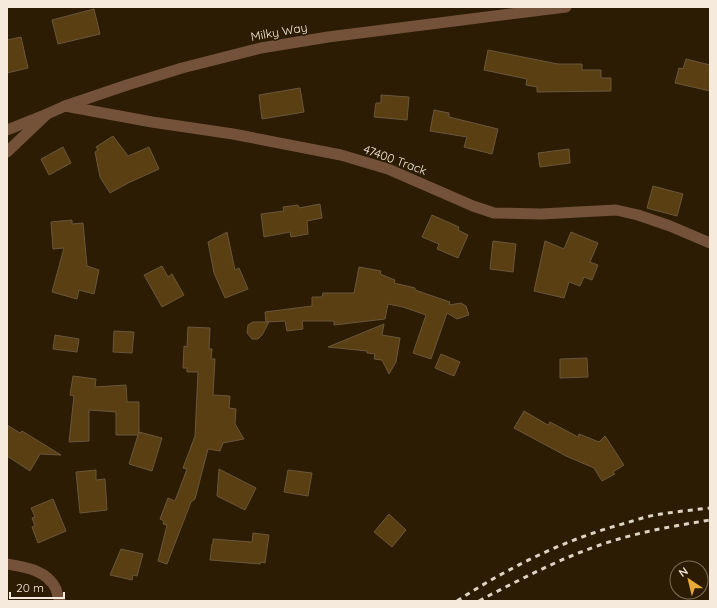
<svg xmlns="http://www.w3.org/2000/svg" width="717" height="608" font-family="Quicksand,sans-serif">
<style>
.building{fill:#5a3f13;stroke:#69563c}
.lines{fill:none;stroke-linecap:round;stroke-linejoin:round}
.minor{stroke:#74523a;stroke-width:11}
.tertiary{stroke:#74523a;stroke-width:11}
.rail{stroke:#dfd3c4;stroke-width:3;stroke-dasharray:5 5;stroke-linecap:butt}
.labels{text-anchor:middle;stroke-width:3.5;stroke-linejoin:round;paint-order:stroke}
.street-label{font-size:12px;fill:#f5eadc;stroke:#2c1c03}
</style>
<rect width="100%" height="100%" fill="#2c1c03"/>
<g class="building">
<polygon points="94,9 100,34 58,44 52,20"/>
<polygon points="21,37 28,68 7,73 7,40"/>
<polygon points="488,50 558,64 582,64 582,70 601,70 601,78 611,78 611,91 537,92 537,87 526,85 527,79 484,70"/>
<polygon points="686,59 710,65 710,91 675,83 679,68 683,69"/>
<polygon points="300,88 304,112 262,119 259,95"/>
<polygon points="381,95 409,97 407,120 374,117 376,103 381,103"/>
<polygon points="434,110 449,113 449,117 498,129 492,154 464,147 467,137 430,131"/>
<polygon points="113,136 128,156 149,147 159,169 128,183 110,193 100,177 95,152 98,150 96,147"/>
<polygon points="63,147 71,163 49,175 41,159"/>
<polygon points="569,149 570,163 540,167 538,153"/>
<polygon points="653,186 683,194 677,216 647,208"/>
<polygon points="320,204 322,218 307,221 308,234 291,237 290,232 264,237 261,214 284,211 283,207 298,205 299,208"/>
<polygon points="432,215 459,227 458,230 468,235 458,258 437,249 439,244 422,237"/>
<polygon points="72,220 72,224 83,223 87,266 99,270 94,294 79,290 77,299 52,292 64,248 53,249 51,222"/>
<polygon points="227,232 235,270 239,268 248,289 225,298 214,273 208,242"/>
<polygon points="571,232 598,243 590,262 598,265 592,280 584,277 580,286 569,282 564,298 534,291 545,241 564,249"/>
<polygon points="493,241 516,244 513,272 490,269"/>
<polygon points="162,266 168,277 172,274 184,295 162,307 144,275"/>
<polygon points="359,267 381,271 380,274 395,280 394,283 415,288 415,290 450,302 449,305 461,303 466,306 469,315 457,319 447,313 431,359 413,353 426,315 403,307 388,304 385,319 334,325 334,321 302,321 303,329 287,331 285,321 266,322 265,312 312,306 312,297 322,297 323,293 354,293"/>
<polygon points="253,322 269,322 262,335 258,339 252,339 247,333 248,325"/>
<polygon points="384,324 382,335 400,338 396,362 389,374 382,360 374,359 375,354 367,353 367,351 328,347"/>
<polygon points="188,327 210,328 209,349 212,349 211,359 215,359 213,395 230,396 229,408 236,409 235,424 244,439 223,443 220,451 208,449 195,499 191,502 167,564 158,561 167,525 163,524 164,521 160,519 168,498 175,501 187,469 183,468 195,436 198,372 187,372 187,368 183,368 184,346 187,347"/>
<polygon points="114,331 134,332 132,353 113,352"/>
<polygon points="55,335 79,339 77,352 53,349"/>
<polygon points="441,354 460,362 454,376 435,368"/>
<polygon points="587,358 588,377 560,378 560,359"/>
<polygon points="73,376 96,379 95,387 126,385 127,402 139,402 139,434 139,432 162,438 152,471 129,464 138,435 116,435 116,412 89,410 89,441 69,442 74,396 70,395"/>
<polygon points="524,411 548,425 550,422 578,437 579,434 599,442 605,436 624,465 613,472 615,474 602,481 594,468 566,456 514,428"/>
<polygon points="7,425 20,433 22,431 61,455 40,454 30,471 7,456"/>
<polygon points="219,469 256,488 245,510 217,496"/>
<polygon points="96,470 96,480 105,479 107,510 80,513 76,472"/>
<polygon points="288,470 312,473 308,496 284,492"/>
<polygon points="53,499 66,531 38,543 32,527 35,526 32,518 35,517 31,508"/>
<polygon points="389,514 406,530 392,547 374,532"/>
<polygon points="253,533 269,535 265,563 261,562 260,564 210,560 212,544 213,544 213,539 252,542"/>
<polygon points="121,549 143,554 137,576 133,575 132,580 110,575"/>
</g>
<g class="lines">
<g class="minor">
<polyline points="65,106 152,122 233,134 341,155 388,169 473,206 494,213 541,214 616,210 638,215 670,226 710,243"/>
<polyline points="7,152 47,114"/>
<path d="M7,564c18,3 40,6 49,25 1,4 2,8 4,12"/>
</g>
<polyline class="tertiary" points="7,130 47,114 65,106 127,85 182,68 261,48 328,37 566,7"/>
<g class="rail">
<path d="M457,601c52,-34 109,-62 169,-78 9,-3 19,-6 29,-8 18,-3 37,-5 55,-7"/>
<path d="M479,601l11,-6c37,-19 74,-38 113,-51 35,-12 71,-18 107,-24"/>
</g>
</g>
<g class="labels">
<g class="street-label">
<text transform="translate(279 32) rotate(-10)" y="4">Milky Way</text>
<text transform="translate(395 160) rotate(20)" y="4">47400 Track</text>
</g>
</g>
<rect width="717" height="608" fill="none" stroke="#f5eadc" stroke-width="16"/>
<g transform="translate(689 580) rotate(325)"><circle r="19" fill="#2c1c03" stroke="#7c6e5a"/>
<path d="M0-3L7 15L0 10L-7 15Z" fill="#e8ab37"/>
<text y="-6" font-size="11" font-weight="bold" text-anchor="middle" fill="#f5eadc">N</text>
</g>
<path d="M10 592v6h54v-6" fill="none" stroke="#f5eadc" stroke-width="2"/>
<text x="16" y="592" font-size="12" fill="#f5eadc" stroke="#2c1c03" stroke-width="3" paint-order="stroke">20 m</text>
</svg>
